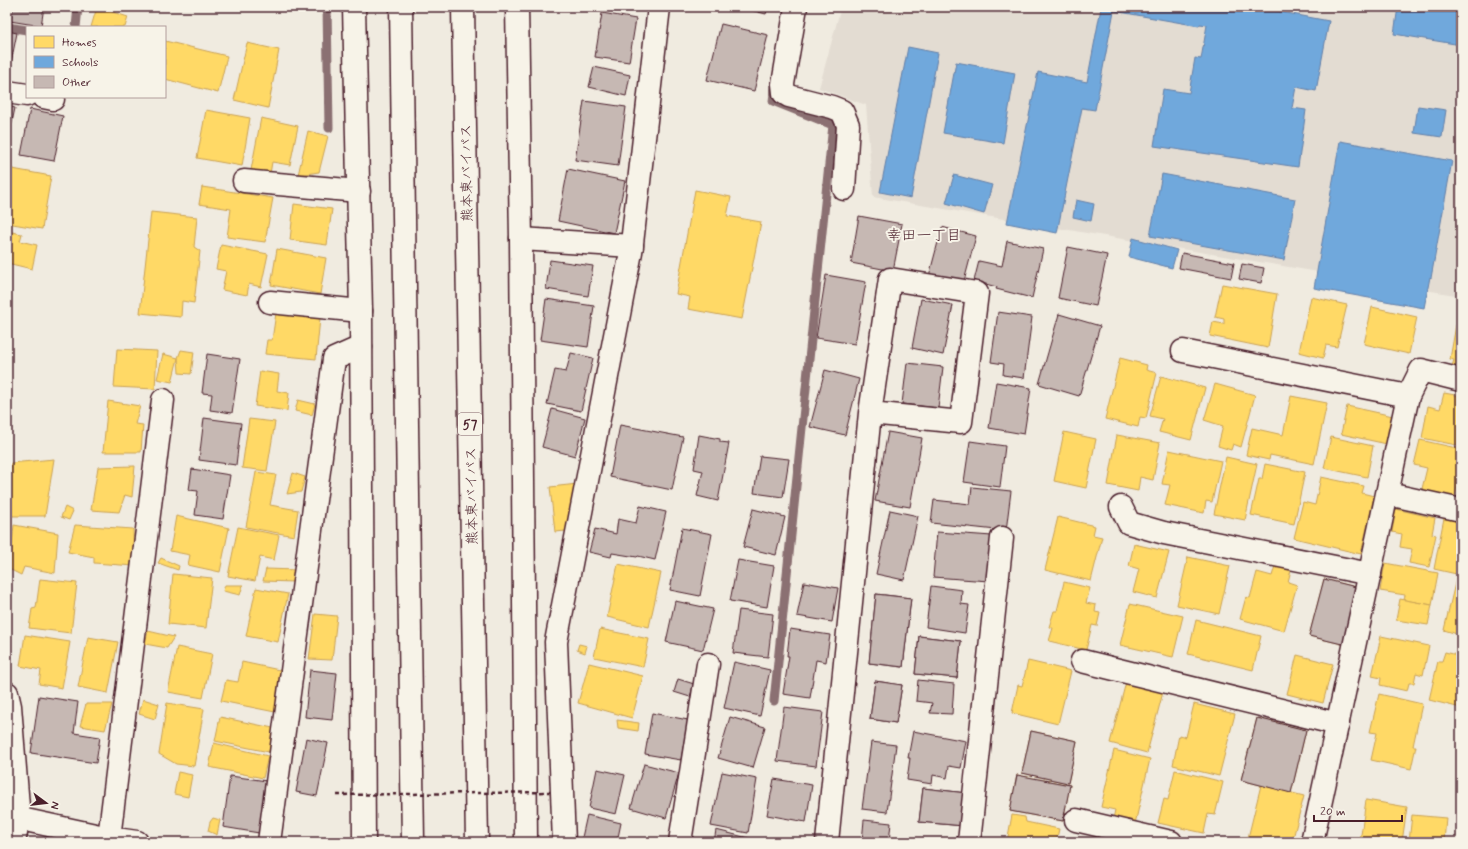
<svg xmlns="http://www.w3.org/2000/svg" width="1468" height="849" font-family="Mynerve,'Klee One',sans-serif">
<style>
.built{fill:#e3dcd2}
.homes{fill:#ffd966;stroke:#c9a154}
.schools{fill:#6fa8dc;stroke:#647fa7}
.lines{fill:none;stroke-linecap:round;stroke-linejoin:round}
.stream{stroke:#8b6f72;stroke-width:9}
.building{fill:#c6b8b3;stroke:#4a1f2b}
.minor-casing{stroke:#4a1f2b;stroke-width:25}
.trunk-casing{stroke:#4a1f2b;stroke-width:25}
.minor{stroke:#f7f3e8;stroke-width:22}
.trunk{stroke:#f7f3e8;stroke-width:22}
.path-bridge{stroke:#4a1f2b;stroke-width:2.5;stroke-dasharray:4 3;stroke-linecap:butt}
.labels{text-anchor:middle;stroke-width:4;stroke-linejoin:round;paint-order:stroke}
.shield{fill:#f7f3e8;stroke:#7e5f64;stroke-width:1}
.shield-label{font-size:13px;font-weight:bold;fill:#4a1f2b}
.street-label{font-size:14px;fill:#4a1f2b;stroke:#f7f3e8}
.neighbourhood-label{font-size:15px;fill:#4a1f2b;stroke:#f7f3e8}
</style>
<rect width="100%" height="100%" fill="#f0ebe0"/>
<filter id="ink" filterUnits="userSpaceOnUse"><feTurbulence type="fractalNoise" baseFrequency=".025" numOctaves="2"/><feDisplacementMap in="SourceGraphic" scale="8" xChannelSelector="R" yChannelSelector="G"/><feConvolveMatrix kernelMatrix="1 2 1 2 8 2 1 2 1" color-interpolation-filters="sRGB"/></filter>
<g filter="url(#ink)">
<polygon class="built" points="841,7 1461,7 1461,296 873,197 866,105 819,88"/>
<g class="homes">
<polygon points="97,7 128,17 125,27 91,27"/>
<polygon points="165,41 227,56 218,93 165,79"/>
<polygon points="247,43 279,50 268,108 234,100"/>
<polygon points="206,110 250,118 242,166 197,158"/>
<polygon points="261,118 298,126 290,165 272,162 270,174 251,170"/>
<polygon points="308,131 328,136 319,172 298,175"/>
<polygon points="7,168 51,176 42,229 7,223"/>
<polygon points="202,187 273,198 265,242 227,237 231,209 199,204"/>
<polygon points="695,190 731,197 727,216 761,222 742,319 688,309 690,297 676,294"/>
<polygon points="294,204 332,209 327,245 290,240"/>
<polygon points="151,212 197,217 194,247 200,251 194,303 182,301 181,317 140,313"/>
<polygon points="7,231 22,234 20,241 37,245 32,269 7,263"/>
<polygon points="221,245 268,254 261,287 249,284 247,295 222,290 226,271 216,269"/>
<polygon points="277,249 326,258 320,294 271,285"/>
<polygon points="1222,284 1277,294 1268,348 1210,336 1213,322 1224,324 1224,319 1215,317"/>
<polygon points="1311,297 1347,305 1337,347 1326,345 1323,358 1299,352"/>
<polygon points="1372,307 1417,317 1409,354 1364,344"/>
<polygon points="276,313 320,318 316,359 265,354 267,340 272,340"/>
<polygon points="1456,325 1461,326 1461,370 1451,369 1454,360 1450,359"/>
<polygon points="117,349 157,351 155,389 114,387"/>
<polygon points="181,350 194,352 191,374 179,373 178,358"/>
<polygon points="163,354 178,358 172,382 157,379"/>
<polygon points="1120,358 1147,365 1146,370 1157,373 1146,418 1140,417 1138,427 1105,419"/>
<polygon points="260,371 279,374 277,391 289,393 287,411 255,406"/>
<polygon points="1161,376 1205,388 1191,440 1159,432 1163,419 1150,416"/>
<polygon points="1215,384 1255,395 1241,447 1233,444 1231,450 1218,446 1223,426 1204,420"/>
<polygon points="1444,393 1461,396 1461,446 1422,438 1428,406 1440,409"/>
<polygon points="1291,396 1327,403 1314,464 1270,455 1269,460 1246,455 1252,428 1283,435"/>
<polygon points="298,400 315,404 312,415 295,411"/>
<polygon points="108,401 140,406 135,424 143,425 141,452 103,452"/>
<polygon points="1347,406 1393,416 1387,444 1341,434"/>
<polygon points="249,419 275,422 267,471 242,468"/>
<polygon points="1064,432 1096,439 1086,488 1054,481"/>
<polygon points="1117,435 1160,443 1153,480 1140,477 1138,491 1108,485"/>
<polygon points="1331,437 1373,446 1367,477 1324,468"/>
<polygon points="1420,440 1461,449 1461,468 1454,500 1421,493 1427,468 1414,465"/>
<polygon points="1169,450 1221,461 1212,502 1206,501 1204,513 1165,505 1170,485 1162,484"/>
<polygon points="1226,457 1257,464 1245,520 1214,514"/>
<polygon points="54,459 45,516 7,516 11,463"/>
<polygon points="1265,464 1305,472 1294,524 1251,515 1259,479 1262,479"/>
<polygon points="135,466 132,497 125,495 119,512 91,510 98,467"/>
<polygon points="256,472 276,475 270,505 298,510 294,536 246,527"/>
<polygon points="293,473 305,477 301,492 287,494"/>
<polygon points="1321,477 1364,486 1362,493 1374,496 1361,554 1294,538 1303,502 1315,505"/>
<polygon points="578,484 566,531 555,532 550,487"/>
<polygon points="65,507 73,511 69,520 61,517"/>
<polygon points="1396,509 1435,518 1432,534 1436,535 1429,567 1409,563 1412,549 1400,547 1402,534 1392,532"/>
<polygon points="176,516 229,528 220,572 188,565 190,555 170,551"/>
<polygon points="1058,517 1095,526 1093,535 1102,537 1091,581 1045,570"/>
<polygon points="1444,518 1461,522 1461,575 1434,569"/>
<polygon points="14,525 58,533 55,573 24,567 21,575 9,569"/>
<polygon points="75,525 133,529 134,566 94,563 94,557 68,552"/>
<polygon points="238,527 279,535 274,560 260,557 255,581 228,576"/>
<polygon points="1134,544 1169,552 1157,598 1133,592 1139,569 1129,566"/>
<polygon points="1188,557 1230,566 1219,614 1177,605"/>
<polygon points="161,558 179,566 178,570 158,563"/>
<polygon points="1385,563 1438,573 1432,605 1404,600 1405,595 1380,591"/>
<polygon points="618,564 661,573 649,627 607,617"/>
<polygon points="1275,566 1291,570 1288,582 1297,585 1284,631 1240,619 1246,597 1250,598 1257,572 1272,576"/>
<polygon points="266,569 297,570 294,582 263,581"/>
<polygon points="173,574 212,578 206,628 168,624"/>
<polygon points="40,579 77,583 71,633 29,628 32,609 36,608"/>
<polygon points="1324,579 1360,588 1346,645 1309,636"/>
<polygon points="1456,579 1461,580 1461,628 1458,627 1457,634 1444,630"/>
<polygon points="1064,582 1090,588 1086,603 1096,605 1095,612 1100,613 1097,626 1092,625 1086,650 1049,641 1053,628 1049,627 1054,611 1057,611"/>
<polygon points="225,585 243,585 240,595 223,591"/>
<polygon points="256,588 288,594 278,642 246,636"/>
<polygon points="1400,599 1432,605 1428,625 1396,620"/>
<polygon points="1130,604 1183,616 1173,657 1120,645"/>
<polygon points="315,614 337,616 332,660 309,659"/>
<polygon points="1196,620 1261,636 1253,670 1188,654"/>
<polygon points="600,629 649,639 643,667 594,657"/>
<polygon points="148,631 174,637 167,648 145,644"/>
<polygon points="25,635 70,642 62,688 39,684 41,670 20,666"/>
<polygon points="1381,636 1429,646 1423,675 1416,673 1414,683 1409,683 1407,691 1380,685 1381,678 1372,676"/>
<polygon points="88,637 118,642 108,693 78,687"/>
<polygon points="579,644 587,646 585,653 577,650"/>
<polygon points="177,647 212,654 203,698 168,692"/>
<polygon points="1445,652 1461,656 1461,708 1429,700 1438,661 1442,661"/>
<polygon points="1297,655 1333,664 1323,703 1287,694"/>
<polygon points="1028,661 1071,671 1058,724 1012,713 1018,685 1022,686"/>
<polygon points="242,662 284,671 275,712 221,701 226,680 238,682"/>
<polygon points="589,663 643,676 632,718 578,703"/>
<polygon points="1126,682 1163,692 1147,753 1110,743"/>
<polygon points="1379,694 1422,704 1413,746 1416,746 1411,769 1371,760 1377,733 1370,732"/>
<polygon points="143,699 159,704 155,719 139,714"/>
<polygon points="167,703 204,709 194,766 176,764 159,754"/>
<polygon points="86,704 112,704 105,730 80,726"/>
<polygon points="1194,704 1235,714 1219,776 1173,765 1179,735 1186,737"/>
<polygon points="220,717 273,728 269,752 215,741"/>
<polygon points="1257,718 1306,730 1291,793 1241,780"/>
<polygon points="617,720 639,723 638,731 618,728"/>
<polygon points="1031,731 1077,741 1068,783 1022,773"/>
<polygon points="214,743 268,756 263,778 209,767"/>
<polygon points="1114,750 1150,759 1135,824 1113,819 1115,810 1101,807"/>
<polygon points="1175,770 1223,782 1215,815 1208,814 1204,833 1158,823 1164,799 1168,800"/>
<polygon points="178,772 192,775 188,797 174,794"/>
<polygon points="1017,775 1070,785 1063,821 1010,811"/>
<polygon points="1261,785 1304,796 1292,842 1247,842"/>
<polygon points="1366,800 1407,807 1402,842 1360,842"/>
<polygon points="1012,815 1025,817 1026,822 1059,829 1056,842 1007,842"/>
<polygon points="1412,815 1446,818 1444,842 1409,842"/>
<polygon points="213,818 220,820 217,835 208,831 210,822"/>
</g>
<g class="schools">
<polygon points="1094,7 1261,7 1260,8 1329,21 1316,91 1296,87 1292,108 1306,110 1298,167 1154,146 1163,89 1189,93 1195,58 1201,59 1207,25 1200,24 1199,26 1114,11 1095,110 1082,108 1057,233 1007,223 1038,72 1087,82 1101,8"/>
<polygon points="1398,7 1461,7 1461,45 1394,34"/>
<polygon points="908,47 938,53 911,198 880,192"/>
<polygon points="956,62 1015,73 1003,143 943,133"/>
<polygon points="1418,106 1446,110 1442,137 1414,133"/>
<polygon points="1340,141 1452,161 1431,278 1430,277 1424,308 1314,288"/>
<polygon points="1162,174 1295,199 1284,260 1150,236"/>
<polygon points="954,175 992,185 984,214 946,203"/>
<polygon points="1076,200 1094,204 1091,221 1073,217"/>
<polygon points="1133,238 1177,250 1172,268 1129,257"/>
</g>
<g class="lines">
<g class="stream">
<polyline points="327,7 329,128"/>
<polyline points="7,27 27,30"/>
<polyline points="76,27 78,7"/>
<polyline points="774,701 833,125 773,101 775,86"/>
</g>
</g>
<g class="building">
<polygon points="13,7 44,7 41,26 10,21"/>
<polygon points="739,7 768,7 766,14"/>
<polygon points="602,13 636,19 629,62 595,57"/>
<polygon points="721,24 768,35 754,91 707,80"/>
<polygon points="7,31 17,33 7,82"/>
<polygon points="594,67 630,75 626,96 589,87"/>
<polygon points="584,101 626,107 618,166 575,160"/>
<polygon points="7,106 15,108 7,146"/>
<polygon points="30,109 63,116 54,161 21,155"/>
<polygon points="568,169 625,181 614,233 558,221"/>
<polygon points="859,216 902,224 893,271 851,263"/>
<polygon points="942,227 976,236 963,285 929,276"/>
<polygon points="1007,241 1043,249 1032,298 996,289 997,287 974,281 979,261 1002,266"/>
<polygon points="1068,247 1107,255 1096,306 1058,298"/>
<polygon points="1182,253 1234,263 1231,278 1179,268"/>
<polygon points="550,260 593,266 588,296 546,289"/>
<polygon points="1242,264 1264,268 1261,283 1239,279"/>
<polygon points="826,275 866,282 855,344 816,338"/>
<polygon points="546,299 594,306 588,347 540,340"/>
<polygon points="921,299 953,305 943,355 912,348"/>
<polygon points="998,312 1032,317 1024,378 1003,375 1004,364 991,362"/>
<polygon points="1059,314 1100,326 1079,396 1039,384"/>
<polygon points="571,353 593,358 581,411 547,404 555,370 566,372"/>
<polygon points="207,354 240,359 232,413 210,410 212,394 202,393"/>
<polygon points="907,363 943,367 938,408 902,404"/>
<polygon points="825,370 859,379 845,435 810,427"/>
<polygon points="996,382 1031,388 1024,434 989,428"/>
<polygon points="552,409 585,418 575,456 542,447"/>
<polygon points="204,418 241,423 236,465 199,460"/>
<polygon points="620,425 683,437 672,490 610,477"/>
<polygon points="888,432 922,438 910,507 875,501"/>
<polygon points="699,435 720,439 720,442 729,443 718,501 697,496 703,471 694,469"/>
<polygon points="970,441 1005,446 1000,487 964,482"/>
<polygon points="760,456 789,459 783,497 754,493"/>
<polygon points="192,469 230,475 223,519 195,515 198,491 189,490"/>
<polygon points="972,487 1011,491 1006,531 931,523 934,500 970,504"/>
<polygon points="640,506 666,512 655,560 638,556 637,557 612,553 611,557 589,552 595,529 616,534 618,519 636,523"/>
<polygon points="753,509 785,517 776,555 743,547"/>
<polygon points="890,510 918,516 904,580 876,574"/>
<polygon points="682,528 712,534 700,596 670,590"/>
<polygon points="937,532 992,536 989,581 933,577"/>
<polygon points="738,560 774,566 767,607 730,601"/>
<polygon points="1324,579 1360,588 1346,645 1309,636"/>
<polygon points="804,582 838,588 832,622 797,616"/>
<polygon points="931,586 962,590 961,604 969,605 965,633 926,627"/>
<polygon points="876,594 911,598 903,667 869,663"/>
<polygon points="876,594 911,598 903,667 869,663"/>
<polygon points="675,601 713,609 703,650 666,642"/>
<polygon points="739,610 773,614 768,657 733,653"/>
<polygon points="790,629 830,635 826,662 816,660 810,698 783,694 789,656 787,656"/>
<polygon points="919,636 961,641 957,678 915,674"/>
<polygon points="919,636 961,641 957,678 915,674"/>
<polygon points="734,662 770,670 760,716 724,708"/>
<polygon points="310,670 337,673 332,720 305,717"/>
<polygon points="678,679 694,684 690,697 674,692"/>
<polygon points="918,680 954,684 952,714 930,713 932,703 916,701"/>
<polygon points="875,681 902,685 896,723 870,719"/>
<polygon points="875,681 902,685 896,723 870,719"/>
<polygon points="39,696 78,702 74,733 100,737 96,763 31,753"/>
<polygon points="784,707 823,712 816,766 777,761"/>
<polygon points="652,713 688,720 681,760 645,754"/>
<polygon points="730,717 765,727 753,768 718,758"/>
<polygon points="1257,718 1306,730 1291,793 1241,780"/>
<polygon points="913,731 966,741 961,768 949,766 947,778 933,775 932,784 907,780 910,758 908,758"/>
<polygon points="1031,731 1077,741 1068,783 1022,773"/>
<polygon points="306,738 328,743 317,796 296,792"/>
<polygon points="871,742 896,745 887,812 862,809"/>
<polygon points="644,764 679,773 666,818 631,808"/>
<polygon points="597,769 625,775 616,814 589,808"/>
<polygon points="722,772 757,779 748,833 711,826"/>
<polygon points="1017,775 1070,785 1063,821 1010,811"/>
<polygon points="230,776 267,781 259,833 223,827"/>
<polygon points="774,779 812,785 806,822 767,815"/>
<polygon points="923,788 967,793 964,826 919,822"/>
<polygon points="923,788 967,793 964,826 919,822"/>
<polygon points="587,815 621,823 617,842 581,842"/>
<polygon points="864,820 891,823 889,842 862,842"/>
<polygon points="716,830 752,839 751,842 714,842"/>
</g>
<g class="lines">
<g class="minor-casing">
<g id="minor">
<polyline points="354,7 361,311 364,842"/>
<polyline points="517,7 521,239 526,842"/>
<polyline points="796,7 783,84 784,93 789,96 832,107 842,111 848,125 844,189"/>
<polyline points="7,92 27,95"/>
<polyline points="43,97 53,99"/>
<polyline points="244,181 359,191"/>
<polyline points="521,239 632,246"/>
<polyline points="270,302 361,311"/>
<polyline points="1183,351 1408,396"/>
<polyline points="1388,494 1461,510"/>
<polyline points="1121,507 1129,523 1164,533 1370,574"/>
<polyline points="1082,661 1338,724"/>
<polyline points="7,693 10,706 19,819 14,842"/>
<polyline points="7,816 109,838 137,842"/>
<polyline points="1076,820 1171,842"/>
<polyline points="109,838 163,400"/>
<polyline points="269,842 334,359 361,347"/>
<polyline points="564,842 556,642 631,252 659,7"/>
<polyline points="680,842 708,664"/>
<polyline points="827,842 870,413 890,279 977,293 961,422 870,413"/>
<polyline points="969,842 1002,538"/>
<polyline points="1312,842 1408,396 1421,370 1461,380"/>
</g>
</g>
<g class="trunk-casing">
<g id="trunk">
<polyline points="401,7 413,842"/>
<polyline points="463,7 477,842"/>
</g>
</g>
<use href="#minor" class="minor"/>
<use href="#trunk" class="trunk"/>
<polyline class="path-bridge" points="337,795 550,792"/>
</g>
</g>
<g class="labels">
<rect class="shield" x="458" y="413" width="24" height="22" rx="3"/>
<g class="shield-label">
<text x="470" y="429">57</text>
</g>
<g class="street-label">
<text transform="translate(466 173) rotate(-91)" y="5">熊本東バイパス</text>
<text transform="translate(471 496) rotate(-91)" y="5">熊本東バイパス</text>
</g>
<g class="neighbourhood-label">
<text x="924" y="240">幸田一丁目</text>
</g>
</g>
<rect width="1468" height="849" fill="none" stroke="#f7f3e8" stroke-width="24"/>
<rect x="12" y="12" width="1444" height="825" fill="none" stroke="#4a1f2b" stroke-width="1.5" filter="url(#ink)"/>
<rect x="26" y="26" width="140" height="72" fill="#f7f3e8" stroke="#b29e9c"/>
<rect x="34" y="36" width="20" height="12" fill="#ffd966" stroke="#b29e9c"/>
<text x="62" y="46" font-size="12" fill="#4a1f2b">Homes</text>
<rect x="34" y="56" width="20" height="12" fill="#6fa8dc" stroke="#b29e9c"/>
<text x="62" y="66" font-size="12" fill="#4a1f2b">Schools</text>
<rect x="34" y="76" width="20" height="12" fill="#c6b8b3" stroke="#b29e9c"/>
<text x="62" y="86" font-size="12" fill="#4a1f2b">Other</text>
<g transform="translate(46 803) rotate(105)" stroke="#f7f3e8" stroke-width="3" paint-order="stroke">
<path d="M0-3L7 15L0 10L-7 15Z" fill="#4a1f2b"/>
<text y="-6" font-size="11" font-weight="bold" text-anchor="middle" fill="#4a1f2b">N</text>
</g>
<path d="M1314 815v6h88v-6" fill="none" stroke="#4a1f2b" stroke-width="2"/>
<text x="1320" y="815" font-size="12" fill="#4a1f2b" stroke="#f7f3e8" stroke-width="3" paint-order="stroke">20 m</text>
</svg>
